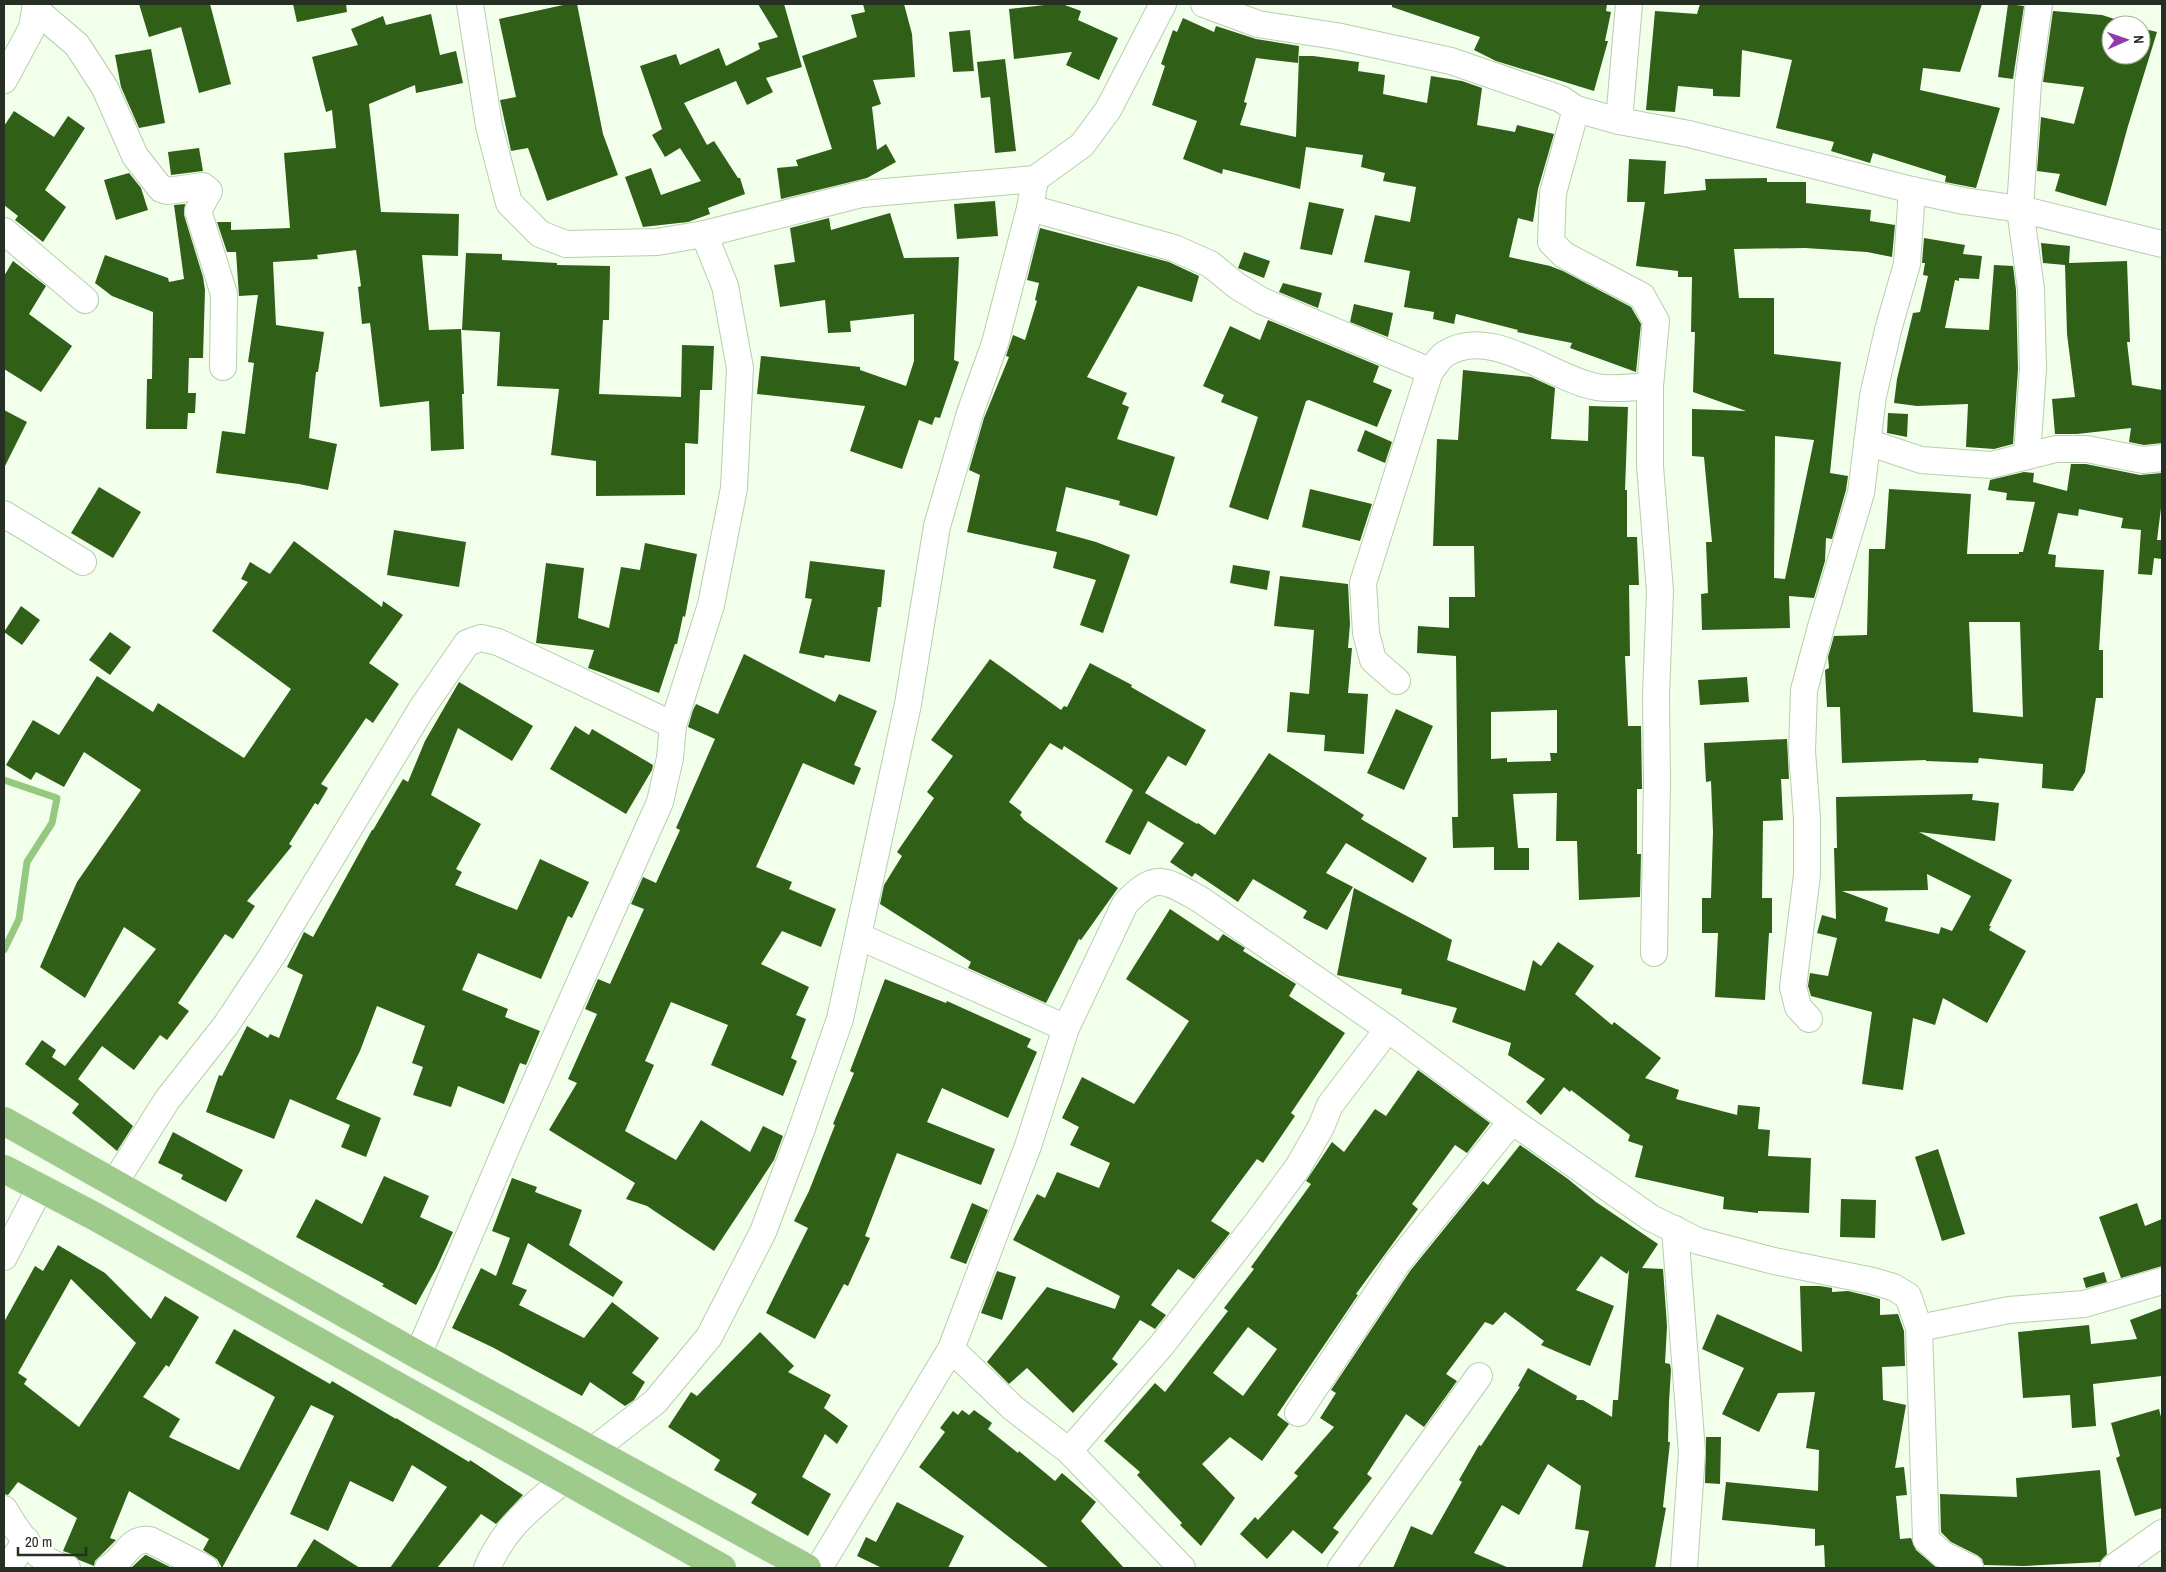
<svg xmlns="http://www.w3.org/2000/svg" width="2166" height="1572" font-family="'Archivo Narrow',sans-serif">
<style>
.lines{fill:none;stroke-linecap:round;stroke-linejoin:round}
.stream{stroke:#95c980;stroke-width:7}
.building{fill:#305f18;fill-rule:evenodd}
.minor-casing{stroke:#b8ceaf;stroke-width:28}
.trunk-casing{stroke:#e9eae9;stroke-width:29}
.minor{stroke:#fff;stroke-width:26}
.trunk{stroke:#9eca8b;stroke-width:28}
</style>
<rect width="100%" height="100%" fill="#f1ffeb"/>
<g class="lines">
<polyline class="stream" points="4,780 57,798 52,823 27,862 19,919 4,950"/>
</g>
<g class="building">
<polygon points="139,4 210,4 231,84 199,93 181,27 149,37"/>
<polygon points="293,4 346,4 347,12 297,22"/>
<polygon points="568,4 577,4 603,134 618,175 547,201 528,148 511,151 500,100 516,97 499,19"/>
<polygon points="758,4 784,4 802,67 766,78 773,92 747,105 736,81 684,103 707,145 714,141 738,178 740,178 745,194 708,208 710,214 688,222 643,227 625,177 651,168 661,195 701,181 680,148 665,157 652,135 662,129 640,66 676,54 680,65 719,48 726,66 760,49 758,43 778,37"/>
<polygon points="863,4 904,4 912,34 915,77 873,80 881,104 872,107 877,150 886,144 896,162 867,178 781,199 777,168 798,166 796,160 832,149 802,56 857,37 851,15 865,12"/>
<polygon points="1053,4 1062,4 1081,11 1078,20 1118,38 1099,80 1066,65 1072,52 1014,59 1009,9"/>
<polygon points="1392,4 1607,4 1606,11 1611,12 1605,41 1608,41 1594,91 1496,61 1474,50 1480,37 1392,7"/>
<polygon points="1700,4 1982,4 1960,72 1923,68 1920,90 2000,108 1976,188 1945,182 1946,176 1873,153 1870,163 1831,151 1834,142 1776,128 1792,60 1742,50 1740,97 1713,96 1713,89 1678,86 1675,112 1646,110 1655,11 1697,14"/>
<polygon points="2008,4 2024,6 2013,79 1998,77"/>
<polygon points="2053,11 2102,15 2133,25 2111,25 2111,55 2141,55 2141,28 2157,32 2128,126 2106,206 2055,191 2060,174 2037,171 2041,117 2074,124 2084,87 2043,82"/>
<polygon points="431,14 440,55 456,51 463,83 416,93 415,85 369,104 381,212 459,214 458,256 422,255 429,330 461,329 464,394 462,394 464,449 431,451 429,401 380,407 370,323 362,324 358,287 361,286 356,250 317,255 318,259 273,262 276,325 324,332 318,372 316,372 309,438 337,444 328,490 299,484 216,473 222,431 245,434 254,363 248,362 258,295 239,296 236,252 227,252 217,222 231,222 231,230 290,228 284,153 336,148 332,110 326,112 312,57 358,45 351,29 383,16 386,25"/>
<polygon points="1183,18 1214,32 1216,26 1256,39 1299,46 1298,63 1256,58 1244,102 1247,103 1240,125 1296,137 1299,56 1313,56 1359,62 1358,71 1385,75 1383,94 1427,103 1431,76 1462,81 1482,88 1477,125 1515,132 1517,125 1554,134 1538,189 1533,222 1518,218 1509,257 1550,266 1563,271 1631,307 1641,324 1636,372 1570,348 1572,343 1517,332 1518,330 1456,314 1454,324 1433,319 1434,312 1404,307 1410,271 1364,262 1375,215 1410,222 1416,187 1383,181 1385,173 1361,167 1363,155 1306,147 1300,189 1223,169 1222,174 1183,159 1197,121 1152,105 1165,66 1161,64 1173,30 1177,32"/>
<polygon points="970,30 974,71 953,72 949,32"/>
<polygon points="151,49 165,123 139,128 121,87 115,55"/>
<polygon points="1005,59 1016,151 995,153 990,97 981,98 977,62"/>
<polygon points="14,111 54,137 68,116 85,128 45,190 66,207 43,242 15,220 18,216 4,205 4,126"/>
<polygon points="199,148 203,171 171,175 168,152"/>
<path d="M1629,159l37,2 -2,33 42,-4 -1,-11 62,-1v4h39v21l65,7 -1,11 25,4 -3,32 -25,-5 -62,-4 -71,1 5,49h35v56l67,8 -11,111 18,3 -2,14 -14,49 -6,-1 -1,23 -11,37 -25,-2 1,32 -88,2 -1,-36 7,-1 -2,-51h6l-8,-85 -12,-1v-47l54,2 -53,-19 2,-60h-4l1,-55h-14v-6l-42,-5 9,-64h-18zM1775,436l39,4 -29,139 -11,-1z"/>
<polygon points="129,173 141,188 148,210 116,220 104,180"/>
<polygon points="995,201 998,236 957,239 954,204"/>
<polygon points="1309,202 1344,209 1332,255 1300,249"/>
<polygon points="185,204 184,215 203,277 205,290 203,358 189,358 188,393 196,393 195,413 188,413 187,429 146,429 147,379 152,379 153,312 112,296 95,283 105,255 168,278 169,282 184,279 174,205"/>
<polygon points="890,213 904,258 959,257 954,360 959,362 940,418 935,417 932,425 919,420 902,469 850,451 865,406 757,394 761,356 860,367 860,370 906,386 914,361 914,314 850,321 851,332 828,333 825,300 780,307 774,265 795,262 790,228 829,218 831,230"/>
<polygon points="1040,228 1169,262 1199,276 1192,302 1138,286 1087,377 1127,393 1122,404 1129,407 1117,439 1175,457 1157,516 1119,505 1120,501 1066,487 1056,531 1096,542 1130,555 1103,633 1080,625 1096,580 1053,568 1057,552 967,532 980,475 969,470 984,418 1009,357 1006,356 1013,335 1025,340 1037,301 1035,300 1039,283 1027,280"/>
<polygon points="1924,238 1965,245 1963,254 1982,256 1979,279 1959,278 1959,281 1955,280 1945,328 1989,330 1994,265 2013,266 2016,290 2018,369 2013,444 1994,449 1966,447 1968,404 1917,406 1894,403 1897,379 1913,313 1920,312 1928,276 1923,275 1925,263 1922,263"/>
<polygon points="2041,243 2070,246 2069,263 2127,261 2130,342 2127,342 2132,385 2162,390 2162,443 2144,445 2129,442 2131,428 2077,434 2055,434 2052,399 2075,397 2067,334 2065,265 2043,263"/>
<polygon points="1244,252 1270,261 1264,278 1238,268"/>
<polygon points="466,253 502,254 502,260 557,263 557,265 610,266 609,320 603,320 599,394 681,397 682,345 714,346 712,390 700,390 698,444 685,443 685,495 596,496 596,461 551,455 559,389 497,386 500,332 462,330"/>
<polygon points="13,261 46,286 29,314 72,346 41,392 4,369 4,276"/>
<polygon points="1283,283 1322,293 1318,308 1279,292"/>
<polygon points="1354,304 1393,313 1388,337 1350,322"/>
<polygon points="1268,320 1379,366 1373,382 1392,390 1377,427 1309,400 1306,401 1268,520 1229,507 1258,417 1221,402 1224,395 1203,386 1230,326 1260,340"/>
<path d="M1463,370l68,7 24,11 -4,51 37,2 1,-35 39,1 -3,83h2v47h10l2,48h-10l1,71h-5l3,70h13l1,63h-5v65h4l-1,43 -61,3 -2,-59h-21l1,-48 -44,1 5,54h11v22h-35v-23l-41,1 -1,-31h6l-2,-161 -39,-3 1,-27 31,2v-31h26l-1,-51h-41l4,-107 21,1zM1557,710v43h-7l1,8 -44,1v-4l-16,1v-47z"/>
<polygon points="4,410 27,422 4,468"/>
<polygon points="1888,413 1908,414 1907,437 1887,433"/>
<polygon points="1365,430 1392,442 1385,463 1357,451"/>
<path d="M2071,464h15l54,11 22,-2v27l-5,40h5v19l-8,-1 -2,17 -14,-1 3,-44 -20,-2 2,-10 -44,-9 -1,7 -20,-3 -10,41 8,1 -1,12 49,3 -5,80h4v48h-7l-11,74 -12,19 -31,-3 1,-24 -64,-6 -1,5 -52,-2v-1l-84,3 -2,-56h-13l-2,-37 4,-2 -1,-11 6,-21 33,-1 2,-86h16l4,-60 82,5 -4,60h52v-2h4l12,-50 -29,-2 1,-7 -19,-3 2,-10 34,-8 10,1 -1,9 34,9zM1969,622h51l3,95 -50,-5z"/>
<polygon points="99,487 141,512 113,558 71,533"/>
<polygon points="1310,489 1372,504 1360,541 1302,527"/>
<polygon points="394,530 466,542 459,587 387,575"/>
<polygon points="294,541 382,607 383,601 403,615 369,663 399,684 373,723 366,718 321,784 328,788 318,805 315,803 289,844 292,846 247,901 255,906 233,939 225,934 178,1003 189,1011 167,1040 160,1035 134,1070 102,1046 78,1079 133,1126 117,1151 72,1113 79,1104 25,1064 42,1040 56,1050 52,1057 65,1066 156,949 124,927 85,998 40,967 77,882 141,790 84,752 64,787 36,772 31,780 6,765 33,720 59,735 97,676 153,712 158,703 244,758 291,689 212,631 248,582 241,579 250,562 270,574"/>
<polygon points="645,543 697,554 685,617 683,616 677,644 675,644 659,693 588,668 594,650 536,643 546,563 584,568 578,618 609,628 621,567 640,570"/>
<polygon points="810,561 885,570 881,607 878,607 870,662 825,655 824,658 799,653 812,599 805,598"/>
<polygon points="1233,565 1270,571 1267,590 1230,583"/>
<polygon points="1280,576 1348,584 1350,624 1348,648 1352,648 1348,693 1368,694 1364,754 1324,751 1325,735 1287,732 1290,692 1309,694 1314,630 1274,626"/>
<polygon points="21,606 40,620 22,645 4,632"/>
<polygon points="110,632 131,647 110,675 89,660"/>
<polygon points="744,654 835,702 839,694 877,711 854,765 861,768 854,785 803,763 756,867 792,882 789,889 836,909 821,947 782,931 761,964 809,987 796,1015 806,1019 791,1058 797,1061 783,1096 711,1065 728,1025 671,1002 645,1061 654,1065 625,1131 676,1160 701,1120 750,1152 763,1126 783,1136 774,1160 714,1251 647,1206 626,1199 635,1183 549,1130 577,1083 568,1079 597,1014 585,1009 598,979 610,984 644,909 631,904 643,877 656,883 680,830 676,828 715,739 688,727 693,710 696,704 718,714"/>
<polygon points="990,659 1061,710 1064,706 1067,707 1090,663 1132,685 1131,687 1206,730 1186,766 1168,756 1145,793 1197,824 1198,823 1215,835 1269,753 1364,815 1361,819 1427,858 1413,883 1346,843 1326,873 1353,887 1327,930 1303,918 1307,911 1253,879 1238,902 1195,873 1192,877 1170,862 1184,843 1148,821 1130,855 1105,842 1133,790 1064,746 1062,750 1050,743 1009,802 1022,812 1020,815 1024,820 1118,888 1081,940 1079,939 1046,1003 968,968 971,962 880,904 884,885 902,856 897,852 934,798 927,792 953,756 931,740"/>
<polygon points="1747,677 1749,702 1700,705 1698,680"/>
<polygon points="459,682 533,726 512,761 458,728 431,795 481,824 456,869 462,872 455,885 517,910 540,859 589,882 572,918 568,916 541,979 478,953 462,990 508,1009 505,1017 540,1031 526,1065 520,1063 504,1104 458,1086 451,1107 413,1095 423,1067 412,1063 425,1026 377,1006 360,1051 336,1099 381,1118 366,1157 341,1147 350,1125 290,1099 274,1139 206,1112 219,1075 222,1076 247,1026 268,1038 270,1034 279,1038 303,975 287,967 304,932 313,937 372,830 373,830 403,779 408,782 425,741"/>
<polygon points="1396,709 1433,726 1404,790 1367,773"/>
<polygon points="575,726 589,735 592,729 653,765 652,770 626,814 550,769"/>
<polygon points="1787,739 1789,779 1781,779 1783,820 1763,821 1762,898 1772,898 1772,933 1769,933 1765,1000 1715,997 1718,933 1702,933 1702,898 1711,898 1713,832 1711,781 1706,782 1704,743"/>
<path d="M1973,794l-1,6 27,3 -4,38 -76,-9 93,48 -23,46h2l-2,4 37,21 -39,72 -44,-25 -8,27 -22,-7 -10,72 -41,-6 10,-72 -61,-16 -3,-10 2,-13 18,3 9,-38 -20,-5 5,-18 14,4 -2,-71h3l-1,-51zM1927,874l44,22 -19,35 -11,-4 -2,7 -54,-13 3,-13 -46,-17 86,-1z"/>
<polygon points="1354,888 1452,940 1447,960 1525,991 1533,960 1541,966 1558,942 1594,966 1575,994 1612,1025 1614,1022 1661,1058 1645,1078 1679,1090 1676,1099 1737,1115 1738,1105 1760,1107 1758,1129 1770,1130 1768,1156 1811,1158 1809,1213 1758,1211 1758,1213 1723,1209 1724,1197 1635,1177 1643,1146 1628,1141 1630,1135 1571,1090 1570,1092 1564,1087 1541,1115 1526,1102 1545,1079 1508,1055 1511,1043 1452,1022 1457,1008 1401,994 1402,989 1337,975"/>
<polygon points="1170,909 1218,941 1223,934 1245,948 1243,951 1296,984 1289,996 1345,1033 1291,1113 1295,1116 1263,1163 1257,1159 1211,1221 1230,1233 1194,1279 1178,1269 1151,1305 1166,1315 1155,1329 1140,1320 1112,1359 1118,1364 1073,1413 1027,1368 1009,1384 987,1362 1047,1287 1115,1309 1120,1296 1013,1240 1037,1194 1045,1198 1057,1172 1099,1188 1110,1163 1070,1145 1079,1127 1062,1118 1082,1077 1134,1104 1189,1021 1126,979"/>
<polygon points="885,979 946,1003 947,1001 1031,1039 1027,1047 1037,1052 1008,1118 942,1088 927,1122 995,1149 981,1185 897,1153 865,1236 870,1238 848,1286 844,1284 815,1339 766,1313 808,1228 794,1221 809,1191 835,1125 833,1124 854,1073 850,1071"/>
<path d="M1418,1070l72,53 -23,30 -12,-8 -43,59 6,5 -62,85 2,1 -81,120 12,9 -27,37 -32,-24 -28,27 33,34 -34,48 -21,-21 2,-2 -45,-48 3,-3 -36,-31 51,-58 10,9 63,-81 -4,-3 30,-39 -3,-2 60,-83 -5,-3 26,-39 12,10 31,-43 11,7zM1248,1327l29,22 -34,47 -30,-23z"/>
<polygon points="173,1132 243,1170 226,1202 181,1179 183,1175 158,1163"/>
<polygon points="1520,1145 1568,1179 1596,1202 1658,1244 1642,1268 1663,1269 1667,1326 1665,1363 1670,1364 1671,1370 1669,1402 1668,1442 1670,1442 1663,1507 1666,1508 1655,1568 1582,1568 1589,1531 1575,1529 1581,1486 1548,1464 1519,1515 1502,1505 1474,1553 1509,1568 1393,1568 1411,1526 1432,1535 1462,1482 1459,1480 1479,1445 1481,1446 1520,1387 1518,1386 1528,1368 1577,1396 1576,1400 1583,1400 1612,1417 1613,1400 1618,1400 1629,1270 1627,1274 1601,1256 1576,1290 1614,1306 1590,1366 1541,1345 1544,1341 1505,1312 1493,1325 1485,1322 1446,1374 1457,1381 1424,1427 1406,1414 1367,1474 1372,1478 1333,1528 1339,1532 1322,1554 1293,1530 1267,1559 1240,1534 1255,1517 1258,1520 1298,1476 1294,1473 1334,1427 1320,1418 1336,1393 1331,1390 1410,1271 1483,1181 1488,1185"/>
<polygon points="1938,1149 1965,1234 1942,1241 1915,1157"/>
<polygon points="384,1176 429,1196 420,1217 453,1232 436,1269 416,1305 382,1286 384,1284 296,1237 316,1199 362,1224"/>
<polygon points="512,1178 537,1187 535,1192 582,1210 569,1245 623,1282 613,1297 528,1243 512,1284 527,1290 519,1305 584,1338 612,1302 659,1338 632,1373 645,1382 634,1400 625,1406 590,1382 582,1396 494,1348 452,1328 481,1268 496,1276 510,1238 492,1231"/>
<polygon points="1841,1199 1876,1200 1875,1238 1840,1237"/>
<polygon points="972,1203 988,1210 966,1264 950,1258"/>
<polygon points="2137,1203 2145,1226 2162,1219 2162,1266 2121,1278 2099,1217"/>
<path d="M58,1245l47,28 46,46 14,-23 34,21 -30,50 -3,-2 -23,32 37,22 -11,18 70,33 36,-73 -60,-34 19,-34 96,55 2,-3 64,38v-1l73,44 1,-2 53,35 -27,29 -15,-10 -44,54h-47l57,-81 -35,-22 -19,37 -43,-21 -22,50 -38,-17 44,-98 -23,-11 -89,163 -5,-9 -14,-9 6,-11 -80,-48 -19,47 6,2 -21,21 -1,5 -15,-6 -7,-6 -9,-3 14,-33 -59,-36 -10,13 -4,-1v-172l31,-56 8,5zM71,1279l65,64 -57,84 -55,-43 3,-5 -9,-6z"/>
<polygon points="997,1271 1016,1277 1002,1320 981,1313"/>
<polygon points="2104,1272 2107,1282 2086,1288 2083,1278"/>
<polygon points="1800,1286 1820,1286 1832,1288 1832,1292 1848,1291 1869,1296 1880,1299 1880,1315 1898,1314 1904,1331 1905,1366 1882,1367 1883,1400 1906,1405 1895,1468 1904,1467 1907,1495 1896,1496 1900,1539 1911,1538 1916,1550 1937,1568 1825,1568 1824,1545 1815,1546 1815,1529 1722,1520 1726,1482 1818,1491 1819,1450 1806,1448 1815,1392 1778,1393 1759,1432 1722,1414 1744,1368 1702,1349 1717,1314 1802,1352"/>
<polygon points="2162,1308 2162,1376 2093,1384 2096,1426 2072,1428 2070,1395 2023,1398 2018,1332 2089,1325 2091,1344 2137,1339 2130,1320"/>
<polygon points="760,1332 794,1366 788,1372 831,1395 824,1408 848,1426 837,1444 825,1434 802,1477 831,1494 808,1536 751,1503 757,1494 714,1470 720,1460 668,1427 691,1392 697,1396"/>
<polygon points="2159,1409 2162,1421 2162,1508 2135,1516 2116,1458 2120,1456 2111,1423"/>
<polygon points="962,1410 969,1415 974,1410 992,1423 988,1429 1018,1453 1019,1451 1055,1481 1062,1473 1096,1502 1081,1521 1124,1568 1049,1568 919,1467 945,1432 940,1428 953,1411 958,1415"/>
<polygon points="1706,1437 1721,1437 1720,1484 1705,1483"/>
<polygon points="2100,1470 2107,1554 2100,1562 2024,1566 1984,1565 1982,1559 1977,1555 1951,1542 1941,1532 1940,1494 2017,1497 2016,1478"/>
<polygon points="897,1502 964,1536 948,1568 882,1568 857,1556 866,1537 876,1542"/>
<polygon points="314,1539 360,1568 296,1568"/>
<polygon points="145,1555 146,1555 172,1568 131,1568"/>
</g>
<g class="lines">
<g class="minor-casing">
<g id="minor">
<polyline points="470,4 489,126 509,203 540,234 566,244 657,242 704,234 862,194 1035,179 1082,145 1108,110 1163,4"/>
<polyline points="1204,4 1258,24 1336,36 1451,61 1561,99 1576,109 1619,121 1689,134 1912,190 1964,201 2020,209 2162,244"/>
<polyline points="35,9 77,45 105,88 135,156 161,189 167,191 203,186 209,191 198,211 224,294 223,367"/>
<polyline points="4,80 32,28 36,4"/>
<polyline points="1576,109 1553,193 1551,242 1564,255 1642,296 1656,321 1650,386 1650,466 1660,591 1656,695 1657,782 1654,953"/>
<polyline points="1619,121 1629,4"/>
<polyline points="1030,208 1174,248 1210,264 1237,286 1262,301 1430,371"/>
<polyline points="4,231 85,300"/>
<polyline points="1867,442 1921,460 1991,465 2056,449 2087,449 2143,460 2162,458"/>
<polyline points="2027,456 2033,369 2031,289 2020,209 2028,83 2039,4"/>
<polyline points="4,514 83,562"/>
<path d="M1397,681l-24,-21 -7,-27 -3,-50 67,-212c5,-5 10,-14 15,-17 47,-30 108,26 152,33 16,3 36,0 53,-1"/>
<polyline points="858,936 1066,1028"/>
<polyline points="1809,1019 1798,1007 1793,987 1807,875 1807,818 1802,751 1804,690 1821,627 1861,493 1873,396 1888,330 1907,264 1912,190"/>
<polyline points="115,1182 167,1100 226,1025 273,954 422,708 467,643 481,638 498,642 673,725"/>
<polyline points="1675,1229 1692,1452 1684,1568"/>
<polyline points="4,1257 40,1188"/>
<polyline points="1919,1328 2009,1310 2084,1304 2162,1281"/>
<polyline points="951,1349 1013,1408 1069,1451 1182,1568"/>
<polyline points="418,1355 508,1144 660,802 670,758 673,725 711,605 734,488 740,368 725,286 704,234"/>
<polyline points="1298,1413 1398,1262 1512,1121"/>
<polyline points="592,1451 655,1402 709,1337 763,1232 801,1131 840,1019 908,704 937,526 970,413 995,343 1030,208 1035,179"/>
<polyline points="1069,1451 1161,1346 1259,1220 1298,1167 1321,1127 1330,1105 1388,1029"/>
<path d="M4,1509c15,25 32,53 63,59"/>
<polyline points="8,1568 26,1540"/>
<path d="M108,1568c18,-10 21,-31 42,-28l55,28"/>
<path d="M487,1568c19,-43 43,-59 78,-89"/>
<path d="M819,1568l132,-219 77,-203 38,-118 59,-124c31,-33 40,-24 76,-4l187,129 124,92 139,97 47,23 76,20 99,20 20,6 15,9 11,32 7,211 16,15 28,14"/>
<polyline points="1341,1568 1479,1376"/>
<polyline points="2113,1568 2162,1533"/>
</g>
</g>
<g class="trunk-casing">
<g id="trunk">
<polyline points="4,1121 418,1355 807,1568"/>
<polyline points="4,1169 94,1216 722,1568"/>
</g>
</g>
<use href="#minor" class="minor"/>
<use href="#trunk" class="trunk"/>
</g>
<rect width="2166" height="1572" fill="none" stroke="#262f23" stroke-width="10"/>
<g transform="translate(2126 40) rotate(88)"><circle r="24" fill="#ffffff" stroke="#a8aca7"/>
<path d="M0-4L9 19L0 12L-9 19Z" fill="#8f3caa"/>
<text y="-8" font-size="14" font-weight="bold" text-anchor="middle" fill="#262f23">N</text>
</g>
<path d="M18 1547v8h68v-8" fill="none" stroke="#262f23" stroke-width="2.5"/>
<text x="25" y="1547" font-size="15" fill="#262f23" stroke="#ffffff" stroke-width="4" paint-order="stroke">20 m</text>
</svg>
